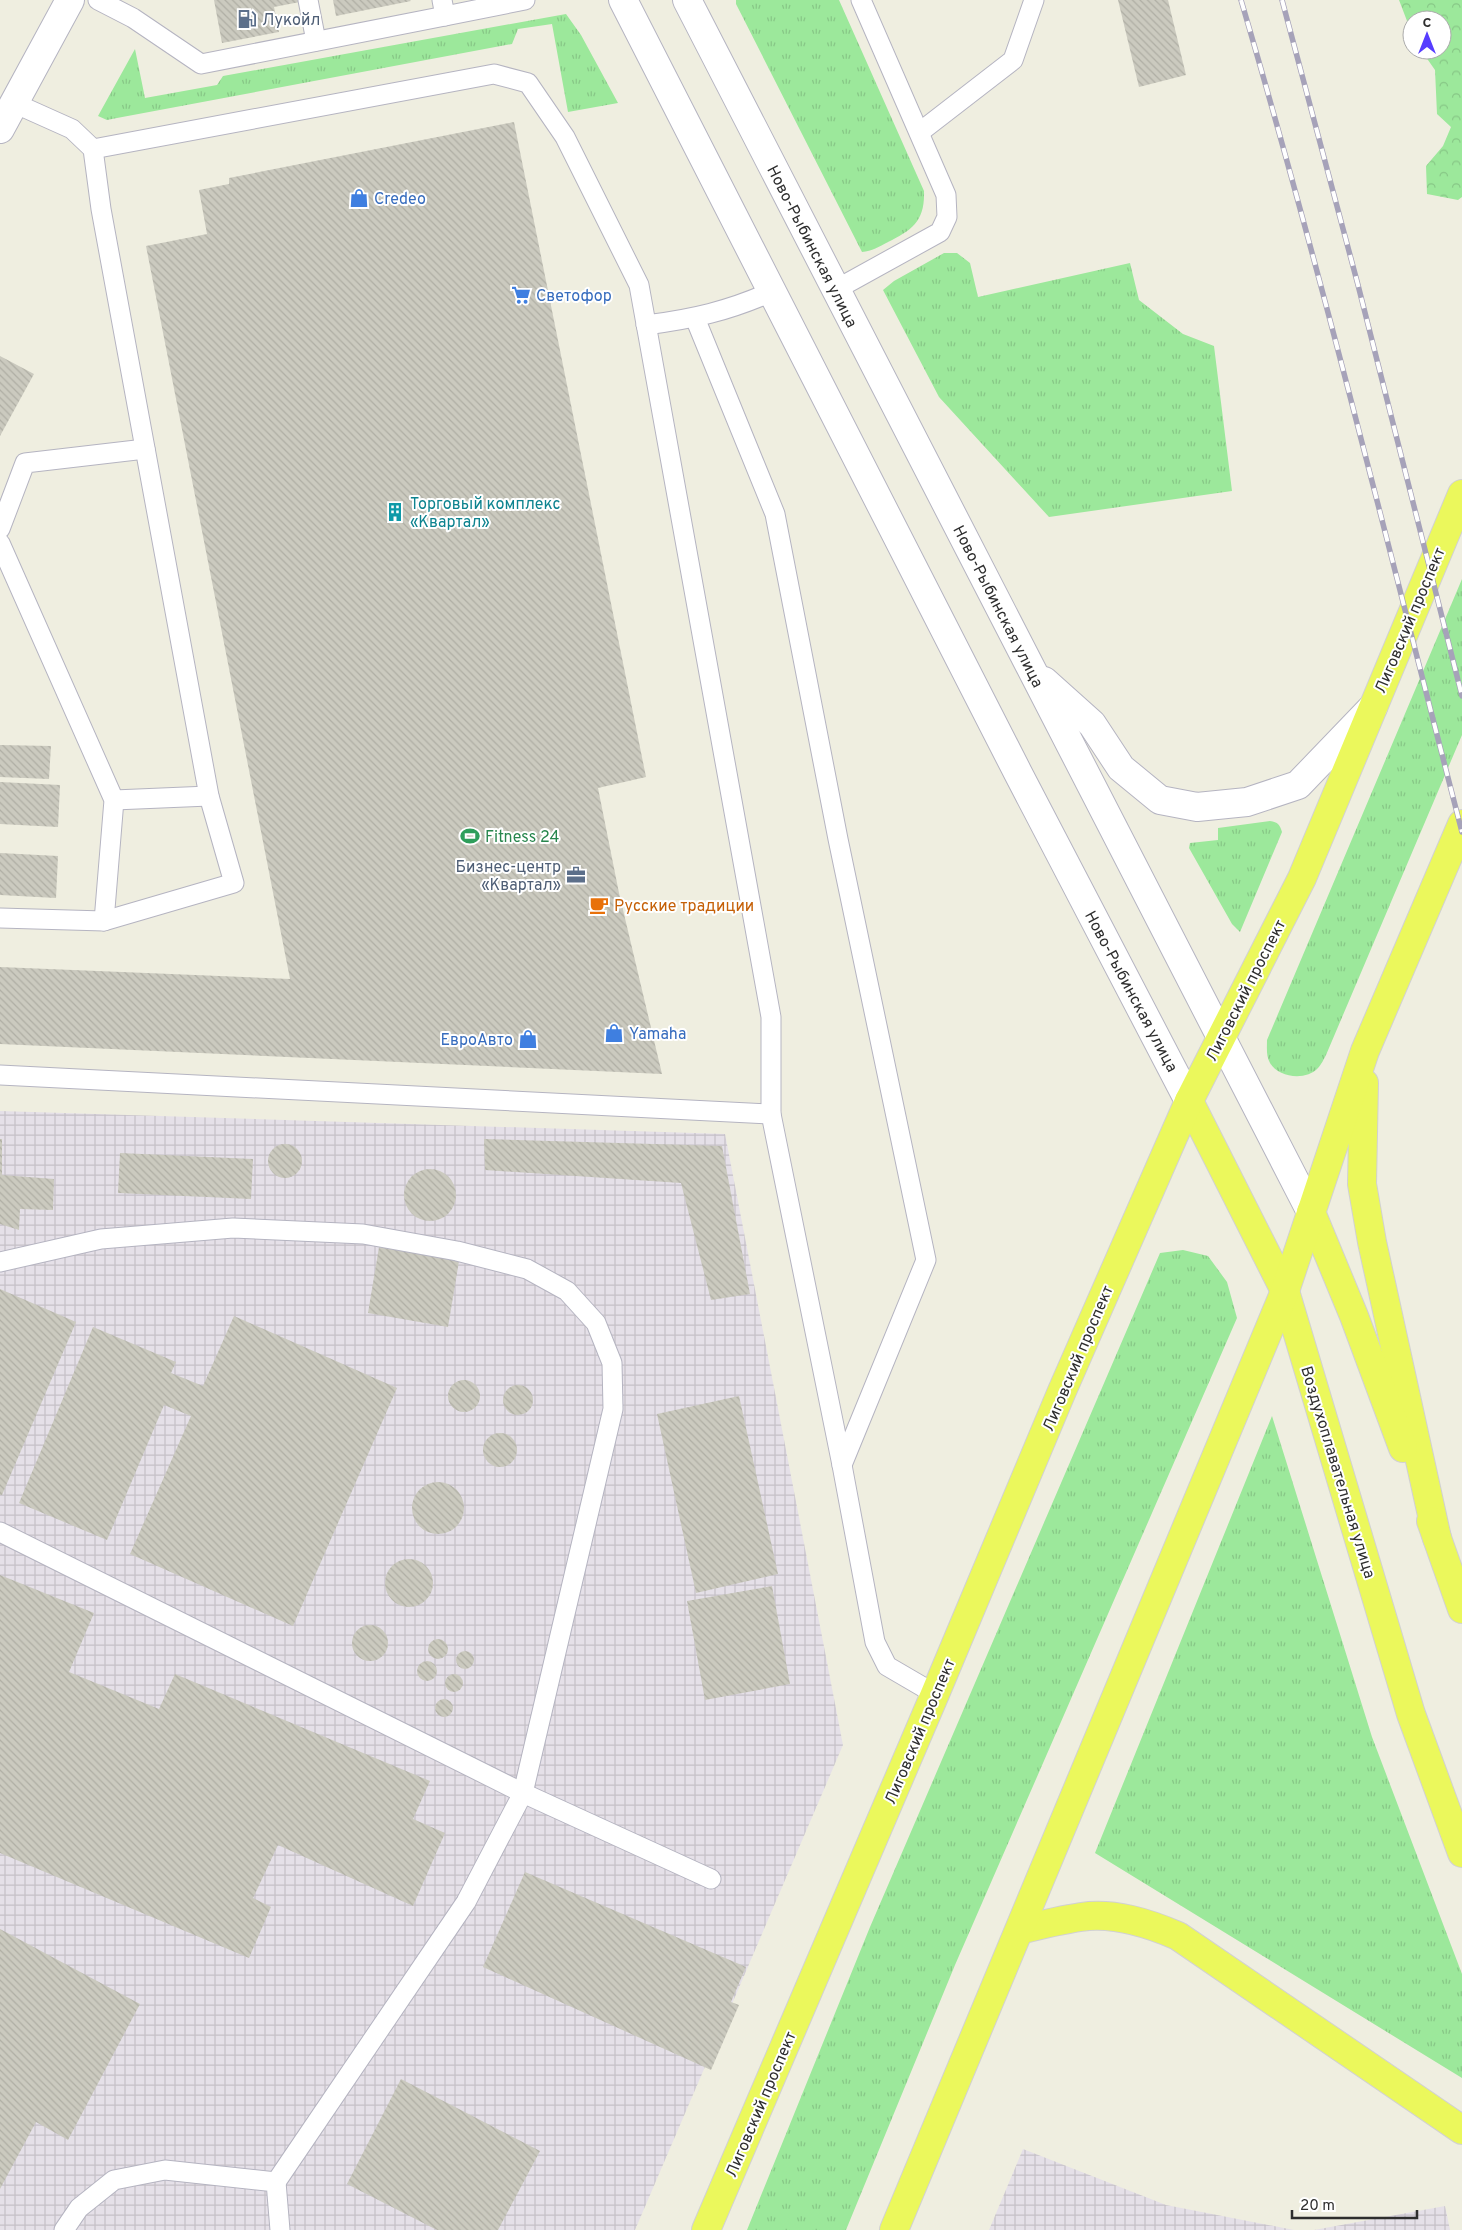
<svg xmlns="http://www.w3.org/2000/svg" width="1462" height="2230" font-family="Overpass,sans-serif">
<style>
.industrial{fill:url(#industrial-grid)}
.grass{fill:url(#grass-tufts)}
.forest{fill:url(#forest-crowns)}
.building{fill:url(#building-back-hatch)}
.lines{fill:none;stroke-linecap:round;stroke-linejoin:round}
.service-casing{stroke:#b5b4c1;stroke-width:21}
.minor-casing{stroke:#b5b4c1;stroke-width:30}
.secondary-casing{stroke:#b5b4c1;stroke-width:30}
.primary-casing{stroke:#d1d1d1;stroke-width:30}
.service{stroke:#fff;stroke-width:19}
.minor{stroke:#fff;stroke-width:28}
.secondary{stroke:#fff;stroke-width:28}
.primary{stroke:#ebf85c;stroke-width:28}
.rail-casing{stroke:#a6a2b9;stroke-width:5.5}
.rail{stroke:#fff;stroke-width:4;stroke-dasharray:11;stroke-linecap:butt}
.labels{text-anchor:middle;stroke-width:4;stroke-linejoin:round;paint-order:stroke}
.service-label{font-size:16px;fill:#4e5e75;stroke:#fff;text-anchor:start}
.shop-label{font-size:16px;fill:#366cbe;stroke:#fff;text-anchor:start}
.street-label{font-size:16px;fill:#2e2e2e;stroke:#fff}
.culture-label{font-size:16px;fill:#0d838f;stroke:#fff;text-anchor:start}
.leisure-label{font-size:16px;fill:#27864d;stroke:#fff;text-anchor:start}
.food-label{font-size:16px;fill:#c56008;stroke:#fff;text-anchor:start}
</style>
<defs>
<pattern id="industrial-grid" width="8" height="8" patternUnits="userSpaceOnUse" patternTransform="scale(1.25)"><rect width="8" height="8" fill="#e5e0e8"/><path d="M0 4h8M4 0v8" fill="none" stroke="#c5c0c7"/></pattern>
<pattern id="grass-tufts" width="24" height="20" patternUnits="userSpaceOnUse" patternTransform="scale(1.25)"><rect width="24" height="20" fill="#9ce89b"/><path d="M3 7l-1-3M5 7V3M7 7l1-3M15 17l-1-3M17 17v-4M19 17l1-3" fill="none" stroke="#87c786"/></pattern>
<pattern id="forest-crowns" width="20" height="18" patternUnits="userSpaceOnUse" patternTransform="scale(1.25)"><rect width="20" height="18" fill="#9ce89b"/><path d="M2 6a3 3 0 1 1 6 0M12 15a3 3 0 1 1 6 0" fill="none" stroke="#87c786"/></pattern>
<pattern id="building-back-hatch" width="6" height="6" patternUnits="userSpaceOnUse" patternTransform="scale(1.25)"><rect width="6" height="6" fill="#cbcabf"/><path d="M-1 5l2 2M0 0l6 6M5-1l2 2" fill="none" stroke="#afaea4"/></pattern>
</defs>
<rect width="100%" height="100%" fill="#efeee0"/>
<g class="industrial">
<polygon points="0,1111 725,1134 843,1745 635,2230 0,2230"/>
<polygon points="1023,2149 1166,2205 1294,2230 989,2230"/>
<polygon points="1445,2206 1450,2230 1314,2230"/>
</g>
<g class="grass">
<path d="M736,0h103l85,191c1,30 -12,39 -36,51 -9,5 -16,9 -26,10l-126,-248z"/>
<polygon points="566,14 581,35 618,103 568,112 552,24 518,29 512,44 117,118 107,120 98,116 135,49 145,98 217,85 223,76"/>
<polygon points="944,253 957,253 970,263 978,297 1130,263 1139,300 1183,334 1214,346 1232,491 1049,517 939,397 883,290 894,281"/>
<path d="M1462,579v156l-136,320c-2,4 -5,10 -8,13 -12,13 -39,10 -48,-5 -4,-7 -3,-15 -3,-23z"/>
<path d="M1270,821c8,1 10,4 12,11l-42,100 -8,-8 -43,-76 1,-5 28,-3v-12z"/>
<polygon points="1183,1250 1208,1256 1227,1282 1237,1318 955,1965 846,2230 747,2230 870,1927 1160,1253"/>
<polygon points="1272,1416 1372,1737 1462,1974 1462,2078 1095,1853"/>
</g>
<polygon class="forest" points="1399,0 1462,0 1462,197 1458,200 1427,194 1426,166 1443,146 1451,127 1437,114 1435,70 1421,50 1442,50 1442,20 1412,20 1412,34"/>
<g class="building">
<polygon points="214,0 305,0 305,1 274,7 279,32 222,43"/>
<polygon points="333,0 410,0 411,1 336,16"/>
<polygon points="1118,0 1168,0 1186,75 1139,87"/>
<polygon points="514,122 646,777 598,788 619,893 662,1074 0,1044 0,967 290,979 146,246 207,234 199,190 229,184 229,178"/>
<polygon points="0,356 34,374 0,436"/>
<polygon points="0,745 51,746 49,779 0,777"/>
<polygon points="0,782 60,785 58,827 0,824"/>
<polygon points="0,853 58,856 56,898 0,895"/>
<polygon points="0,1139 2,1139 2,1175 54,1179 53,1210 20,1209 19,1230 0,1224"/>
<polygon points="484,1139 722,1146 750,1294 711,1300 681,1183 485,1170"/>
<circle cx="285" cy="1161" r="17"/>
<polygon points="120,1153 253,1159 251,1199 118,1193"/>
<circle cx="430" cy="1195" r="26"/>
<polygon points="379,1247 459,1261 448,1327 368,1313"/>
<polygon points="0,1289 76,1322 2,1495 0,1495"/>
<polygon points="234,1316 397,1388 293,1626 130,1554 191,1416 164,1405 107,1540 19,1503 93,1327 176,1362 171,1373 203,1386"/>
<circle cx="464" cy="1396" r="16"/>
<circle cx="518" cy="1400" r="15"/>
<polygon points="739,1396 778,1574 696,1593 657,1414"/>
<circle cx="500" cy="1450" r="17"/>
<circle cx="438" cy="1508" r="26"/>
<circle cx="409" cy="1583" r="24"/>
<polygon points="0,1575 94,1613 69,1672 159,1709 175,1674 430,1781 413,1819 445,1833 413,1906 278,1845 253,1898 271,1907 249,1958 0,1853"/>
<polygon points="772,1586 790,1684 705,1700 687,1601"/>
<circle cx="370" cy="1643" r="18"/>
<circle cx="438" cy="1649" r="10"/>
<circle cx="465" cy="1660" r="9"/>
<circle cx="427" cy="1671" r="10"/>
<circle cx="454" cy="1683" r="9"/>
<circle cx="444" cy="1708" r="9"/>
<polygon points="525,1872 746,1967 731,2002 739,2005 711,2070 483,1967"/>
<polygon points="0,1929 140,2004 68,2140 36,2122 0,2189"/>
<polygon points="401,2079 540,2151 498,2230 437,2230 347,2184"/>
</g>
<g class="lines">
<g class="service-casing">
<g id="service">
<polyline points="98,0 133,18 201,64 445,16"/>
<polyline points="308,0 316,41"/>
<polyline points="442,0 445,16 525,0"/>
<polyline points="920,132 1013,60 1034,0"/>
<polyline points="93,149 494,74 528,83 565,137 639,285 771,1017 771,1114 842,1465 875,1642 887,1666 935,1694"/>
<polyline points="835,290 940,232 947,217 946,195 861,0"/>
<polyline points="695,318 775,514 838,839 926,1260 842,1465"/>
<path d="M646,325c47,-6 82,-14 125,-33"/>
<polyline points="0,529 25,463 145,449"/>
<polyline points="0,543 114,800 104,921"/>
<polyline points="114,800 209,796"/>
<polyline points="0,918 104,921 234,883 209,796 101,209 93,149 72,129 14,103"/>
<polyline points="0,1075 771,1114"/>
<polyline points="0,1262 101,1239 233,1228 363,1234 457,1251 527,1269 567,1291 596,1323 612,1363 613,1409 523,1793 466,1902 276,2182"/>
<polyline points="0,1532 523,1793 711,1879"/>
<polyline points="64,2230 79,2208 114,2180 165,2170 276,2182 280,2230"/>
</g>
</g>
<g class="minor-casing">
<polyline id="minor" points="0,129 70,0"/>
</g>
<g class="secondary-casing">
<g id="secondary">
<polyline points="623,0 1018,773 1189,1101"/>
<polyline points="687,0 1311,1212"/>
<polyline points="1044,681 1092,724 1121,768 1160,800 1197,807 1247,802 1298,785 1373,707"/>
</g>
</g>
<g class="primary-casing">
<g id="primary">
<polyline points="1364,1083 1362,1184 1372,1242 1437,1538"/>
<polyline points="1189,1101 1285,1291 1411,1714 1462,1853"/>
<polyline points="1311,1212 1354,1316 1403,1448"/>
<polyline points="1431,1521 1462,1609"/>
<path d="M1020,1930c20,-5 40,-10 61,-13 33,-5 67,6 97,19l284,194"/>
<polyline points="706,2230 935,1694 1062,1391 1189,1101 1302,878 1462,494"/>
<polyline points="894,2230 1285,1291 1365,1051 1462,824"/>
</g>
</g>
<use href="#service" class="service"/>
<use href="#minor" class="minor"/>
<use href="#secondary" class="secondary"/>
<use href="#primary" class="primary"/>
<g class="rail-casing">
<g id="rail">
<path d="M1241,0c81,275 149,554 221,832"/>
<polyline points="1282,0 1358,285 1462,696"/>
</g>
</g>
<use href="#rail" class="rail"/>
</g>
<defs>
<g id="fuel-bare" transform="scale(1.5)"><path d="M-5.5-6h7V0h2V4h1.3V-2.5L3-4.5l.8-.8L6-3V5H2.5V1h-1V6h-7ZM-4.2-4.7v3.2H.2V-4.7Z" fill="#5c6f8a" stroke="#fff" stroke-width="2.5" paint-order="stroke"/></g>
<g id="shop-bare" transform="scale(1.5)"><path d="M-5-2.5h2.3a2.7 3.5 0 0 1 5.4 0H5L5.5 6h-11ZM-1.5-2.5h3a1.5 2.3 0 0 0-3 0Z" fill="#3f7fe0" stroke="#fff" stroke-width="2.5" paint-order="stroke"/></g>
<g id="supermarket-bare" transform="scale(1.5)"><path d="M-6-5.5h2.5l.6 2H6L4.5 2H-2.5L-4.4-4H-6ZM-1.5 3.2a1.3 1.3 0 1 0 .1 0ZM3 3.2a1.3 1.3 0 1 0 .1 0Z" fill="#3f7fe0" stroke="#fff" stroke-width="2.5" paint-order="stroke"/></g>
<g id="building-bare" transform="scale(1.5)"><path d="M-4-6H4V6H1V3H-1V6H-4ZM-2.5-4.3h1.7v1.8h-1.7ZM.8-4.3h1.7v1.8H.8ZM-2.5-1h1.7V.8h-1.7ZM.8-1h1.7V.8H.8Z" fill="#0f9aa8" stroke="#fff" stroke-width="2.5" paint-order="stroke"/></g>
<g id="stadium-bare" transform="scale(1.5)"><path d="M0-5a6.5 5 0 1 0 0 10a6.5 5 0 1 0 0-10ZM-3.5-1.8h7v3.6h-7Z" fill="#2e9e5b" stroke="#fff" stroke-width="2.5" paint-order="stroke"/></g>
<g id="office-bare" transform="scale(1.5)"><path d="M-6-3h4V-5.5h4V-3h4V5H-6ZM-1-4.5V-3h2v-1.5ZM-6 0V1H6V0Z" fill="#5c6f8a" stroke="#fff" stroke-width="2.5" paint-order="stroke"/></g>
<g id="cafe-bare" transform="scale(1.5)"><path d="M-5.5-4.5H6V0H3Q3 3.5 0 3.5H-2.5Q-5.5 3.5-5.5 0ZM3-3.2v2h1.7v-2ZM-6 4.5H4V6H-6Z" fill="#e8710a" stroke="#fff" stroke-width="2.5" paint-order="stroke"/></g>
</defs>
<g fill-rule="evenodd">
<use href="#fuel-bare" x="247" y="19"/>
<use href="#shop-bare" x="359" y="198"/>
<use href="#supermarket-bare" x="521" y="295"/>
<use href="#building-bare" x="395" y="512"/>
<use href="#stadium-bare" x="470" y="836"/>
<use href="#office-bare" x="576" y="875"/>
<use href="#cafe-bare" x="599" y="905"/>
<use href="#shop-bare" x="614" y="1033"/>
<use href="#shop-bare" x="528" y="1039"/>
</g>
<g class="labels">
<g class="service-label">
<text x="262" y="25">Лукойл</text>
<text x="561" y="872" text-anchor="end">Бизнес-центр<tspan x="561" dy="18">«Квартал»</tspan></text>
</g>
<g class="shop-label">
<text x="374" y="204">Credeo</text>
<text x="536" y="301">Светофор</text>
<text x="629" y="1039">Yamaha</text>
<text x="513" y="1045" text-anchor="end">ЕвроАвто</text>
</g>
<g class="street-label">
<text transform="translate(813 246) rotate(63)" y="6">Ново-Рыбинская улица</text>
<text transform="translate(999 606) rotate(63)" y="6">Ново-Рыбинская улица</text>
<text transform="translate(1409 620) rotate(-67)" y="6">Лиговский проспект</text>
<text transform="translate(1245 990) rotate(-63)" y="6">Лиговский проспект</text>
<text transform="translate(1132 991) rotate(62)" y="6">Ново-Рыбинская улица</text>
<text transform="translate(1077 1358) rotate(-67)" y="6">Лиговский проспект</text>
<text transform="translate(1339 1472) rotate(73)" y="6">Воздухоплавательная улица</text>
<text transform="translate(919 1731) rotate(-67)" y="6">Лиговский проспект</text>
<text transform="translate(760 2104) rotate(-67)" y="6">Лиговский проспект</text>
</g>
<g class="culture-label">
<text x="410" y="509">Торговый комплекс<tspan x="410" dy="18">«Квартал»</tspan></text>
</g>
<g class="leisure-label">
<text x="485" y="842">Fitness 24</text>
</g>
<g class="food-label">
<text x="614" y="911">Русские традиции</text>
</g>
</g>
<g transform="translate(1427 35)"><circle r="24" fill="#ffffff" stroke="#ababab"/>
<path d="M0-4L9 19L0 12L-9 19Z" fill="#563dff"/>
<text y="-8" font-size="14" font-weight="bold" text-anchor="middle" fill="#2e2e2e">С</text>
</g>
<path d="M1292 2210v8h125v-8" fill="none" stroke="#2e2e2e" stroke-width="2.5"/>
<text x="1300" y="2210" font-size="15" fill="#2e2e2e" stroke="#ffffff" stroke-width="4" paint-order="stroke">20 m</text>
</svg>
